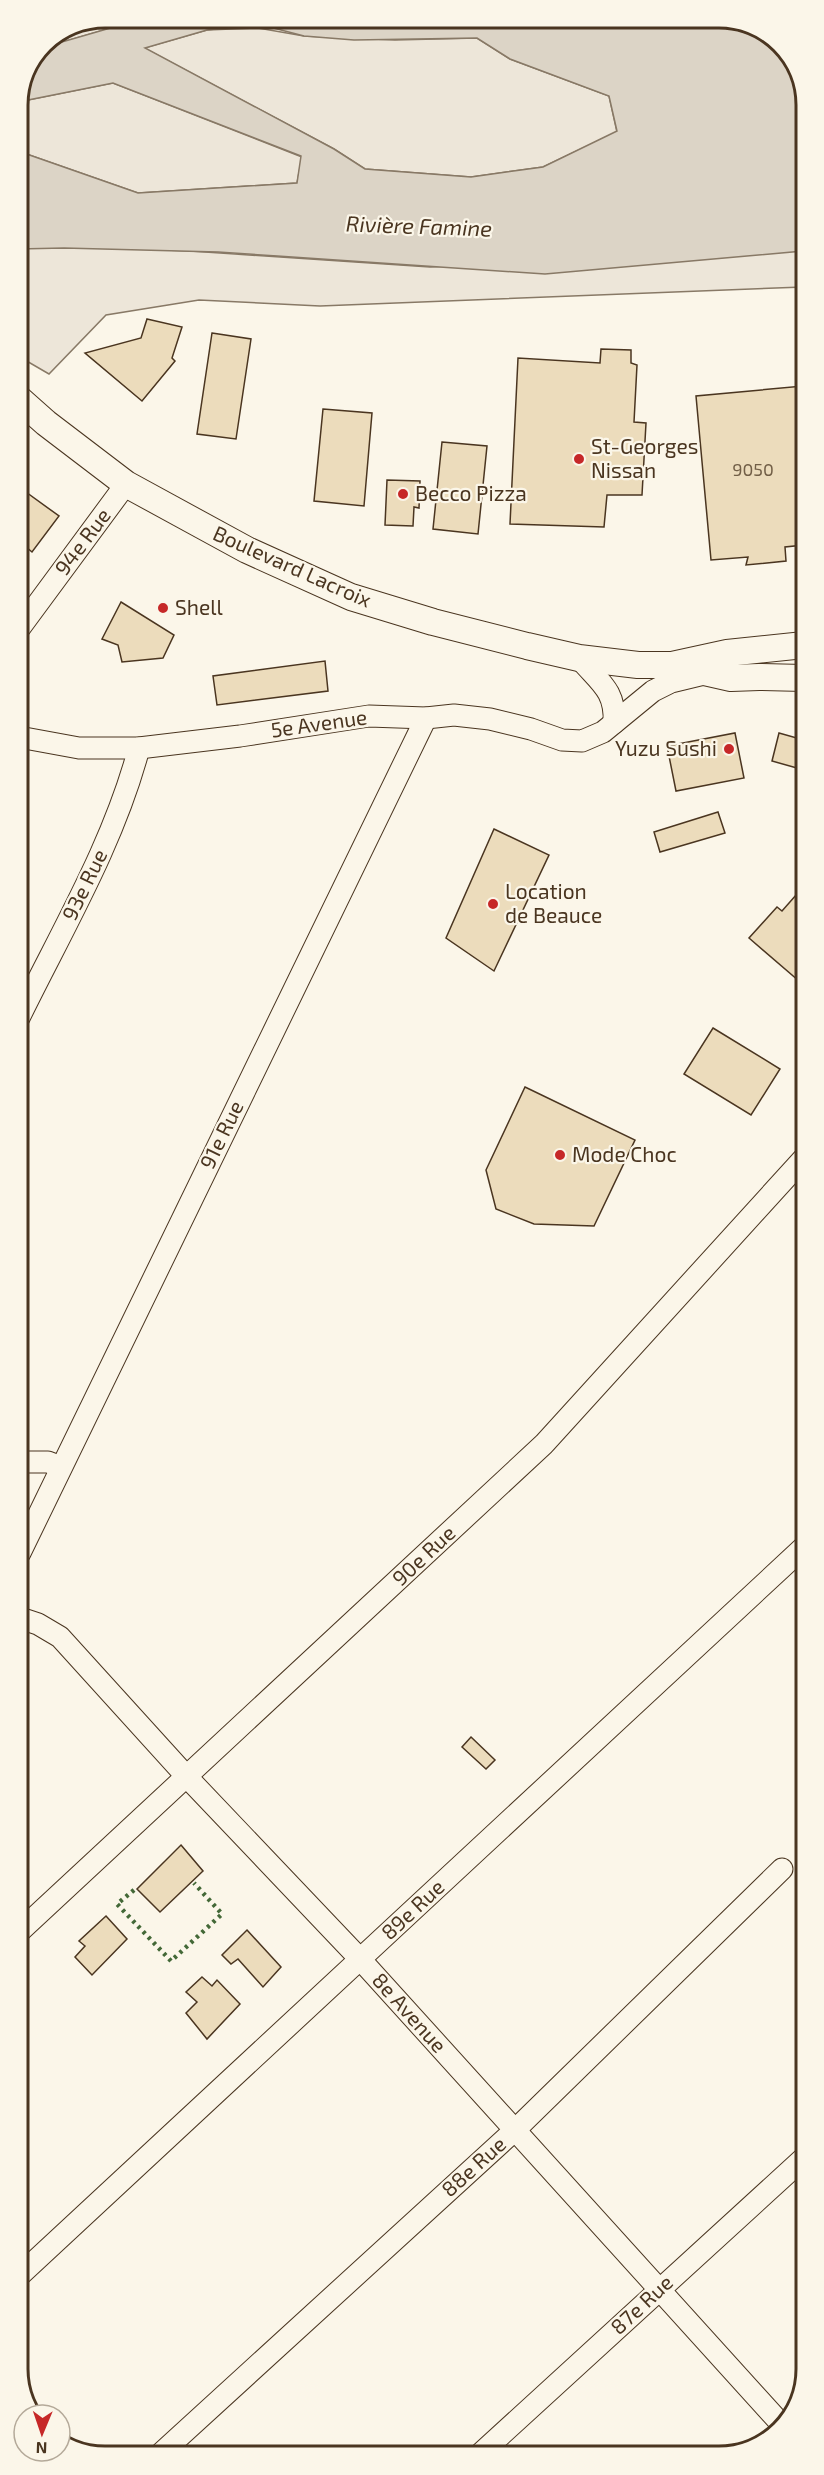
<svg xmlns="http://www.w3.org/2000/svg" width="824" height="2475" font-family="'Exo 2',sans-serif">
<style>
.green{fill:#ede6d9;stroke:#887966;stroke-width:1.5}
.water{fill:#dcd4c6;stroke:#887966;stroke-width:1.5;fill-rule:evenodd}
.building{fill:#ecdcbc;stroke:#4a3520;stroke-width:1.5}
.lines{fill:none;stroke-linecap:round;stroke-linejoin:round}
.minor-casing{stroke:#4a3520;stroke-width:23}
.major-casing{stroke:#4a3520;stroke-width:28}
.minor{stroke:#fbf6e9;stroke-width:21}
.major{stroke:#fbf6e9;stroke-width:26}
.hedge{stroke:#436837;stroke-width:4.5;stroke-dasharray:3 4.5;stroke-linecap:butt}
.poi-dot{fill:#c62828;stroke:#fbf6e9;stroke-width:2}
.labels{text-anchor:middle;stroke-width:4.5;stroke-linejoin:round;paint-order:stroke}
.number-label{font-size:18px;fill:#725f47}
.poi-label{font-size:21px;fill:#4a3520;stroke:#fbf6e9;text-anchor:start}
.street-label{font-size:21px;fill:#4a3520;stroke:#fbf6e9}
.water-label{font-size:22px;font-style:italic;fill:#4a3520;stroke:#fbf6e9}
.rim{fill:none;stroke:#4a3520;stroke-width:3}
</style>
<rect width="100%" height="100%" fill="#fbf6e9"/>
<g class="green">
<polygon points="105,18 145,18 42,48 44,43"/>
<polygon points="258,28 304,36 395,40 477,38 510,59 609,96 617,132 543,167 471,177 365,169 334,149 144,48 207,30"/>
<polygon points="113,83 302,157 297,183 138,193 18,151 18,102"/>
<polygon points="18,244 190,251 430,267 803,250 803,287 320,306 199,300 106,315 49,374 18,356"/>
</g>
<path class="water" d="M145,18h580l51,21 27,44v168l-258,23 -327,-22 -154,-4 -46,1v-98l120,42 159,-10 4,-27 -188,-73 -95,19 23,-54zM258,24l46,12 50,4 123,-2 33,21 99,37 8,35 -74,36 -72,10 -106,-8 -31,-20 -189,-101 62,-18z"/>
<g class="building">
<polygon points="147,319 182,327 172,358 175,361 142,401 85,353 141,338"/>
<polygon points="212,333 251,339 236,439 197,434"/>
<polygon points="601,349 631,350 631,363 637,365 634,422 646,423 642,495 607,495 604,527 510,524 518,358 600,363"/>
<polygon points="803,386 804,545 785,547 786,561 746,565 748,557 711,560 696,396"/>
<polygon points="323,409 372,413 364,506 314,501"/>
<polygon points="442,442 487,446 478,534 433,529"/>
<polygon points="387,480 420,481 419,508 414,507 413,526 385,525"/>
<polygon points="19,487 59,516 32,552 20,542 19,544"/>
<polygon points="121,602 174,635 163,658 122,662 118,645 102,639"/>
<polygon points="325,661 328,691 217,705 213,676"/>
<polygon points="735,733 744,778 676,791 667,746"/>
<polygon points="779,733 804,740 804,770 772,761"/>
<polygon points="718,812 725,833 660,852 654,832"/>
<polygon points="494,829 549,855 494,971 446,938"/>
<polygon points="804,886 804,976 799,981 749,938 777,907 782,911"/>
<polygon points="713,1028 780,1069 751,1115 684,1074"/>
<polygon points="525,1087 635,1140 594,1226 534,1224 496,1209 486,1170"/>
<polygon points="471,1737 495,1760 486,1769 462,1747"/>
<polygon points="181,1845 203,1871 160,1912 137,1889"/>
<polygon points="106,1916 127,1939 92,1975 75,1957 85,1946 79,1941"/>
<polygon points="247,1930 281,1967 263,1987 238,1959 231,1964 222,1955"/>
<polygon points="202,1977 212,1986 217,1980 240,2004 207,2039 186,2013 197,2002 186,1992"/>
</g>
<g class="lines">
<g class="minor-casing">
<g id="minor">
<polyline points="19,629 126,484"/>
<path d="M579,658c20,24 37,32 35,65"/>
<polyline points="19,737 79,748 139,748 240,736 369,716 426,718 454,715 490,719 531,729 562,740 582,741 603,732 653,691 671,682 704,674"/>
<path d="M19,1018c43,-88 95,-175 120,-270"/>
<polyline points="20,1462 48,1462 61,1467"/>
<polyline points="20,1553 426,718"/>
<polyline points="20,1618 38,1624 60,1637 187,1777 360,1959 783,2426"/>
<polyline points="20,1931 544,1444 804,1158"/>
<polyline points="21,2274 805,1546"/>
<polyline points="479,2455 806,2156"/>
<polyline points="157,2457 515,2130 782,1869"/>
</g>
</g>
<g class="major-casing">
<g id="major">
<polyline points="19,399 46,423 126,484 247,550 351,597 433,622 527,646 579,658 638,665 672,665 727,653 804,645"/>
<polyline points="678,666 731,678 759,677 804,678"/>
</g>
</g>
<use href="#minor" class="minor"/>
<use href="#major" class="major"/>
<polyline class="hedge" points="134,1890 117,1904 171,1961 222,1914 194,1883"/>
</g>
<g class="poi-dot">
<circle cx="579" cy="459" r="6"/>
<circle cx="403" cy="494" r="6"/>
<circle cx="163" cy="608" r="6"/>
<circle cx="729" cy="749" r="6"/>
<circle cx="493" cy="904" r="6"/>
<circle cx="560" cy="1155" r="6"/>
</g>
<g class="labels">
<g class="number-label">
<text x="753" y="476">9050</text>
</g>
<g class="poi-label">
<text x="591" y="454">St-Georges<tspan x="591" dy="24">Nissan</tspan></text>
<text x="415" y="501">Becco Pizza</text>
<text x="175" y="615">Shell</text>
<text x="717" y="756" text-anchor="end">Yuzu Sushi</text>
<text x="505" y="899">Location<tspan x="505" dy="24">de Beauce</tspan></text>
<text x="572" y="1162">Mode Choc</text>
</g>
<g class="street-label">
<text transform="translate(83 542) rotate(-53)" y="7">94e Rue</text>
<text transform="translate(292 567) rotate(24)" y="7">Boulevard Lacroix</text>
<text transform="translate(319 724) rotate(-8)" y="7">5e Avenue</text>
<text transform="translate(85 885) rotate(-64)" y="7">93e Rue</text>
<text transform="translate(222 1135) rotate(-64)" y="7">91e Rue</text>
<text transform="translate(424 1556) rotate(-43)" y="7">90e Rue</text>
<text transform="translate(413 1910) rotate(-43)" y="7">89e Rue</text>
<text transform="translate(409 2013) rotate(48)" y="7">8e Avenue</text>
<text transform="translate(474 2167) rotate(-42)" y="7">88e Rue</text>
<text transform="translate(642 2305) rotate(-43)" y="7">87e Rue</text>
</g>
<g class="water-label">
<text transform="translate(419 226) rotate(2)" y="8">Rivière Famine</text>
</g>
</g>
<path d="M0 0H824V2475H0ZM105 28H719A77 77 0 0 1 796 105V2369A77 77 0 0 1 719 2446H105A77 77 0 0 1 28 2369V105A77 77 0 0 1 105 28Z" fill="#fbf6e9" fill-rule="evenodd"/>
<path class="rim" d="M105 28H719A77 77 0 0 1 796 105V2369A77 77 0 0 1 719 2446H105A77 77 0 0 1 28 2369V105A77 77 0 0 1 105 28Z"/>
<g transform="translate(42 2433) rotate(182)"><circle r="28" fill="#fbf6e9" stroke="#b4a999" stroke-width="1.5"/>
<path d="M0-4.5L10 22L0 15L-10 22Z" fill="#c62828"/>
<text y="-9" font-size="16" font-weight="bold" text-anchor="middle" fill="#4a3520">N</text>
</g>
</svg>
